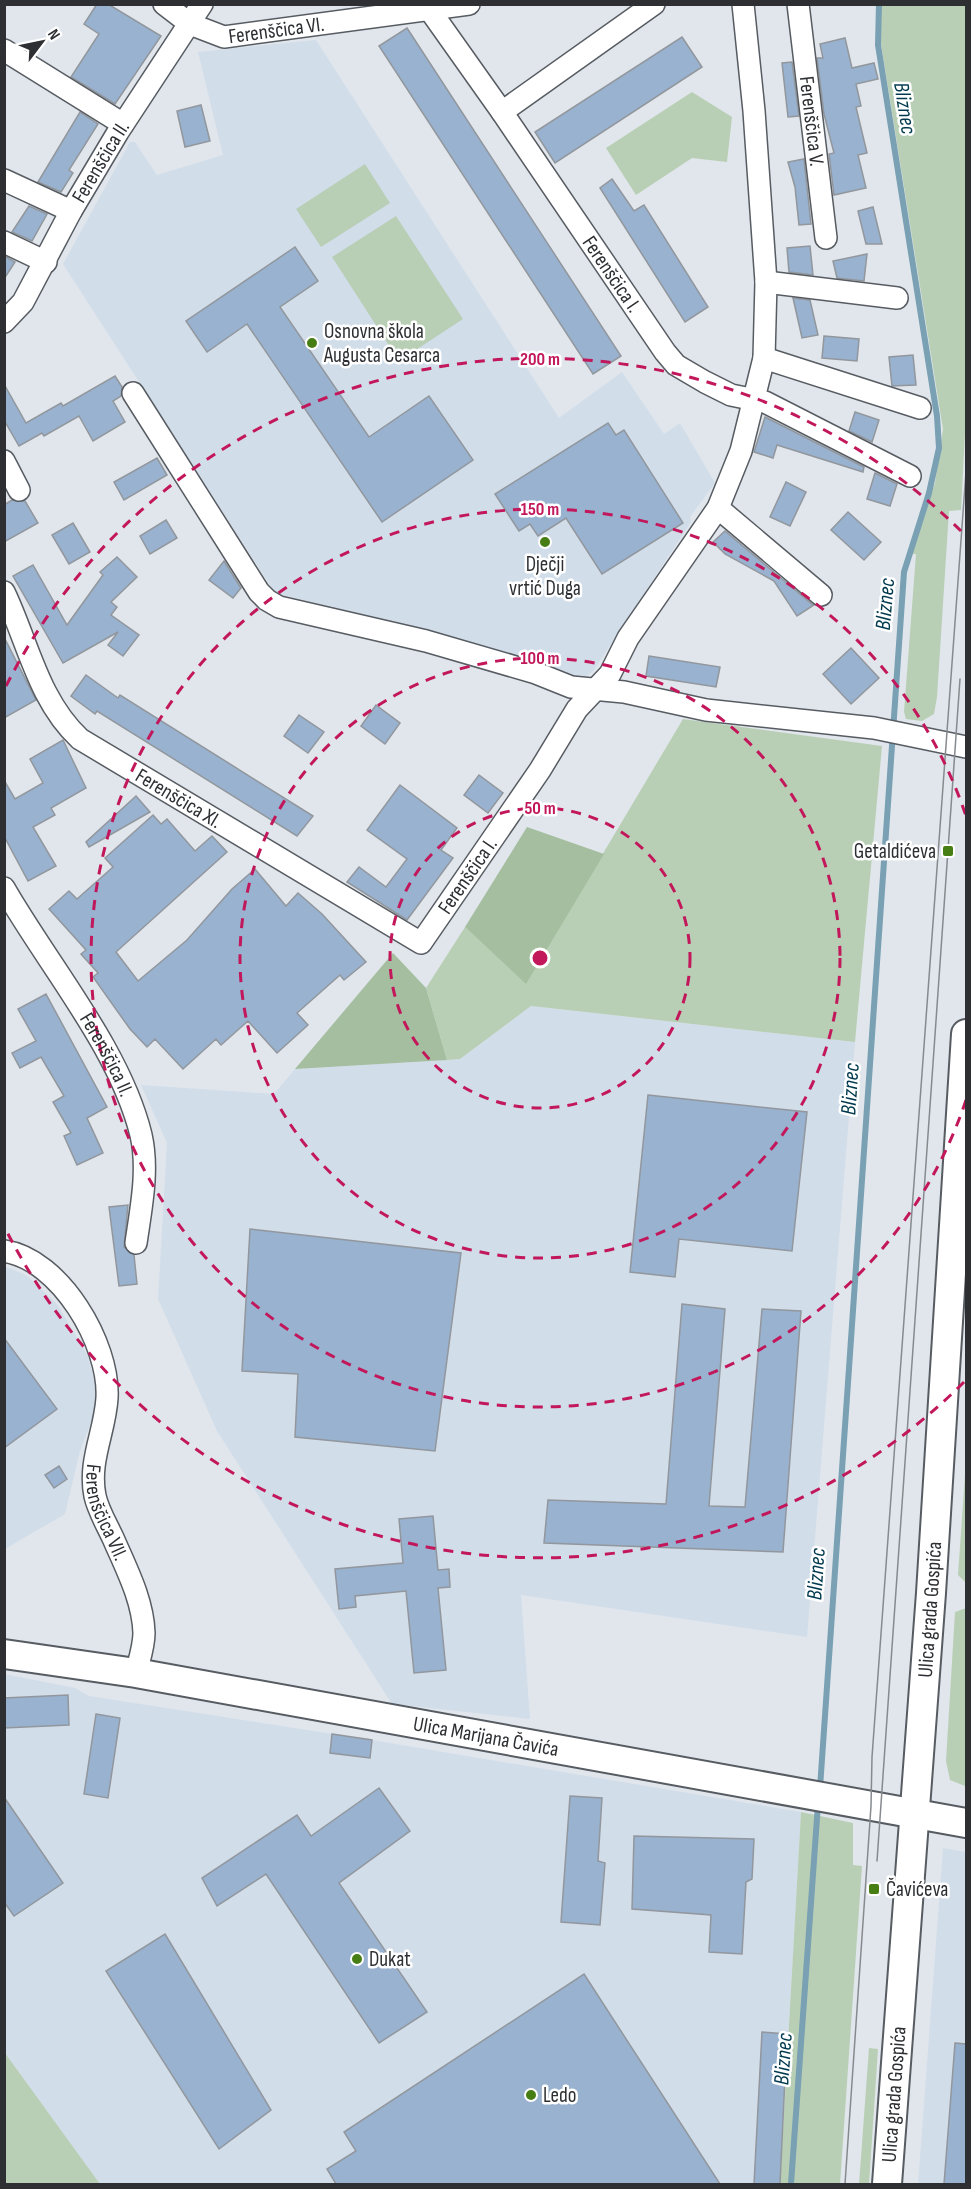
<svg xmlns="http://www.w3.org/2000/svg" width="971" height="2189" font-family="'Sofia Sans Condensed',sans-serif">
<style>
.built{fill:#d2ddea}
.green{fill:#b9cfb5}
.forest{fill:#a4be9f}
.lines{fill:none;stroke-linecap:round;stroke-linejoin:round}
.stream{stroke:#79a0b3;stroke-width:6}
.building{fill:#98b2cf;stroke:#92979d;stroke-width:1.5}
.street-casing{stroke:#575c62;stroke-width:24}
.secondary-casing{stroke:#575c62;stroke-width:32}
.street{stroke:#fff;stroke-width:21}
.secondary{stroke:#fff;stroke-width:28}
.tram{stroke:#868a8e;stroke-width:1.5}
.ring{fill:none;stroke:#c2185b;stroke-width:3;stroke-dasharray:10 8}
.poi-dot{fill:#477e14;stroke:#fff;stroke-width:2}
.labels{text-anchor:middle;stroke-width:5;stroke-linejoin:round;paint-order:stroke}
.street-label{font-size:21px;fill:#2d2f32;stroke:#fff}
.poi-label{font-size:21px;fill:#2d2f32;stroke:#fff;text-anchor:start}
.water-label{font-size:22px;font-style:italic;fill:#00394e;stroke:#fff}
.centre{fill:#c2185b;stroke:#fff;stroke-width:3}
.ring-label{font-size:18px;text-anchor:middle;font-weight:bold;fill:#c2185b;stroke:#fff;stroke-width:5;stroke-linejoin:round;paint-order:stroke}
</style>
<rect width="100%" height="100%" fill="#e0e6ec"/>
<g class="built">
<polygon points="316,40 559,418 622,372 664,434 680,423 715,483 690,517 691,522 594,670 583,679 575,679 407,626 275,593 63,264 130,142 135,142 157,175 223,155 198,52"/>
<polygon points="531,1006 855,1042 807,1637 521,1595 530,1719 392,1704 217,1431 158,1299 167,1143 141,1085 274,1094 295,1069 460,1059"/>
<polygon points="4,1266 26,1275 57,1304 88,1356 99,1401 80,1451 65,1514 5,1549"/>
<polygon points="4,1674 75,1688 89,1696 372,1740 801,1812 780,2184 100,2184 5,2053"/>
<polygon points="943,1848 966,1852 966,2184 918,2184"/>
</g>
<g class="green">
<polygon points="881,5 966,5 966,415 961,510 949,511 937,697 934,714 922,721 906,719 904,712 916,554 910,554 935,483 943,429 881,44"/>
<polygon points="692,92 732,117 727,162 692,158 636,195 606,148"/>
<polygon points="365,164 390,203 321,247 296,209"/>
<polygon points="396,216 463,319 399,361 332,257"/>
<polygon points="683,719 882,746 855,1042 531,1006 460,1059 447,1060 426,988 465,927 526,983"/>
<polygon points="966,1460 966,1583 958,1575"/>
<polygon points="966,1608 966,1786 965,1786 950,1780 946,1761 955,1612"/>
<polygon points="801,1812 853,1823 853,1865 862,1866 840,2184 780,2184"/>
<polygon points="869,2048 878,2049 869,2184 859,2184"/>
<polygon points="5,2053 100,2184 5,2184"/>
</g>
<g class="forest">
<polygon points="527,827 604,854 526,984 465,927"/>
<polygon points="393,953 426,988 447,1060 295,1069"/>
</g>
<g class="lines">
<g class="stream">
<polyline points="820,1788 904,572 929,493 939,448 937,416 878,45 879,4"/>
<polyline points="791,2184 818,1804"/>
</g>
</g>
<g class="building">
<polygon points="97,4 108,4 161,36 115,104 71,77 99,34 84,24"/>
<polygon points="407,28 621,356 593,374 379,46"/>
<polygon points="682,37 702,67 555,163 535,132"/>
<polygon points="845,38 852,68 874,63 878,79 856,84 861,106 856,107 867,153 858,155 866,188 834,195 829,154 834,153 824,114 817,58 823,58 820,44"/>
<polygon points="792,62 799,116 788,117 782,63"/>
<polygon points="201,105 210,141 185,147 177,111"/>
<polygon points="80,112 98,124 69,170 73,173 61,192 38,182"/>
<polygon points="804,159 811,224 799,225 795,187 788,162"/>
<polygon points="612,179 634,211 644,205 708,307 685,322 600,188"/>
<polygon points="29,206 47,214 32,241 12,232"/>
<polygon points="873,207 882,244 866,244 858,211"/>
<polygon points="810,246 813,275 789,272 787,248"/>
<polygon points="295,247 318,281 280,307 369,437 429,396 473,460 382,522 247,324 207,352 186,321"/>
<polygon points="867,254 864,281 837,278 833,261"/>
<polygon points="4,256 15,262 4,279"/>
<polygon points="793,298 810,300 818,335 802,338"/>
<polygon points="824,336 859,339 857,361 822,358"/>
<polygon points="913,355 916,385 892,386 889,357"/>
<polygon points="115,376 122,387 121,396 113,401 125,422 93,441 79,416 44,436 42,433 19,446 4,420 4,384 26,423 61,403 63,406"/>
<polygon points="855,412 879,420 872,442 849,431"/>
<polygon points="765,417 864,467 863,472 777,445 773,458 754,452"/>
<polygon points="608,423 616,435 624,430 683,523 602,574 566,518 538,536 530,524 519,531 495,494"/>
<polygon points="157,458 167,475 124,500 114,482"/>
<polygon points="875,473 897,484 890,506 867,499"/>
<polygon points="786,482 806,492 790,526 770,517"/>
<polygon points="12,500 25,501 38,523 4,542 4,505"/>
<polygon points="848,512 881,542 864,560 831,530"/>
<polygon points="166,520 177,538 150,554 140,536"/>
<polygon points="73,523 90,552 69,564 52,535"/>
<polygon points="725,531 813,605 814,605 797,616 774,581 725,554 713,542"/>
<polygon points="117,557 137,577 111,602 117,607 111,615 139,635 123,656 108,645 118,632 63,663 13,576 33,565 67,625 103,575 100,572"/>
<polygon points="224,561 241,588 233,598 209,580"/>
<polygon points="4,637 36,700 4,718"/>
<polygon points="851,648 879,678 851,704 823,674"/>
<polygon points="649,656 720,667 716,687 646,676"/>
<polygon points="86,675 118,698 120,695 313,816 297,836 97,711 95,714 71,696"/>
<polygon points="376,705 400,723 385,744 361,726"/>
<polygon points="299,715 324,732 308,753 284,736"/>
<polygon points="63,740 86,788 51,808 55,815 33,827 56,866 28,881 4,836 4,780 15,799 43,783 30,759"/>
<polygon points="479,775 503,793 488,813 464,795"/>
<polygon points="400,785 457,828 441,850 453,858 407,920 347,882 359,867 386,887 407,859 367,830"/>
<polygon points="136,796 150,812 89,847 86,842"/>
<polygon points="153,815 161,824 167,819 195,851 212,836 227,852 116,952 138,981 187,940 232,889 255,869 286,906 298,893 322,914 366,962 344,980 340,975 297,1013 308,1025 277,1053 248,1021 221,1045 216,1039 183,1069 155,1039 147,1047 130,1029 93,977 98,973 81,954 86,950 49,909 69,891 77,899 113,867 105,858"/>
<polygon points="46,994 107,1107 87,1118 103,1153 77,1165 64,1136 71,1133 53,1102 64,1096 41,1057 20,1068 12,1053 36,1041 18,1009"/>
<polygon points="648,1095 807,1112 792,1251 679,1239 675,1277 630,1272"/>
<polygon points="128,1205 124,1247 134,1255 137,1284 119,1286 109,1207"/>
<polygon points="250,1229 461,1253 435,1451 295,1437 298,1374 242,1371"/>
<polygon points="682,1304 725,1309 709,1506 745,1507 762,1309 801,1311 783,1552 544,1543 548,1500 666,1504"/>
<polygon points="4,1338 57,1409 4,1448"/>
<polygon points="59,1466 67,1479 54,1488 45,1475"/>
<polygon points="433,1516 438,1570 449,1569 450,1587 438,1588 446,1670 414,1673 406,1591 355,1596 356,1607 339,1609 335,1569 403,1563 399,1519"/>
<polygon points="68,1695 69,1725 4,1728 4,1698"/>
<polygon points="96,1714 120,1718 108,1798 84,1794"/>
<polygon points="332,1734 372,1740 370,1758 330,1753"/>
<polygon points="379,1788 410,1831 339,1883 427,2012 379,2043 266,1874 217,1906 202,1878 297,1815 311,1836"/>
<polygon points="570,1796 602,1798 598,1861 605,1863 600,1925 561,1922"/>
<polygon points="4,1797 63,1883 14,1916 4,1902"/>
<polygon points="634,1836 754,1839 752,1879 746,1882 742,1954 709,1952 711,1915 632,1909"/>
<polygon points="165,1934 271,2110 219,2149 106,1971"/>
<polygon points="584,1974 720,2184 336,2184 327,2169 356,2151 344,2132"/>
<polygon points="762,2032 787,2034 780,2184 754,2184"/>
<polygon points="955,2043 966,2044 966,2184 944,2184"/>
</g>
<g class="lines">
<g class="street-casing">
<g id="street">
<path id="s1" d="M164,4l26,20 34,13 245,-33"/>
<path id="s2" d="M798,4l28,234"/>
<path id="s3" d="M429,9l73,103 163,240 11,13 29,17 26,13 34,7 145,74"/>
<polyline points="4,50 123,124"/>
<polyline points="502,112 654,4"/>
<polyline points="4,180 71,211"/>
<polyline points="4,242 46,262"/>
<polyline points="766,282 897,298"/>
<path id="s4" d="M4,322l19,-20 48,-91 47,-79 84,-128"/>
<polyline points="764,358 920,408"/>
<polyline points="133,393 259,592 267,600 279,607 426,641 536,673 571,687 624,692 706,710 874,728 966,747"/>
<polyline points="4,461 19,490"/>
<polyline points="718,508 821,595"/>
<path id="s5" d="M4,592c24,50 34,108 76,147l341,204 119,-173 37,-61 33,-35 18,-36 90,-130 23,-57 23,-93 2,-76 -12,-171 -11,-107"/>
<path id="s6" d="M4,888c44,77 116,161 137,247 8,35 0,73 -5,108"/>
<path id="s7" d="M4,1251c56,8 106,93 103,147 -2,34 -19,63 -12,98 3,14 12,29 18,42 13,30 30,62 31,95 0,13 -5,28 -8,40"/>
</g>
</g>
<g class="secondary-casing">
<g id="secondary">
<path id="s8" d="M4,1654l132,19 830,150"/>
<path id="s9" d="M887,2184l44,-591 35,-559"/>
</g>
</g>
<use href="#street" class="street"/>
<use href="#secondary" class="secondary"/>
<g class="tram">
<polyline points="877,1861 960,679"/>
<polyline points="845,2184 871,1806 872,1757 966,472"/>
</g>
</g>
<g class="ring">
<circle cx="540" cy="958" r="150"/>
<circle cx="540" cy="958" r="300"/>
<path d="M966 1100A449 449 0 1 1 966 816"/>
<path d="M964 1382A599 599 0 0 1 6 1230M6 686A599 599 0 0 1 964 534"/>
</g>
<g class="poi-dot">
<circle cx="312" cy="343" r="6"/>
<circle cx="545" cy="542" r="6"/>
<rect x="942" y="845" width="12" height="12" rx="3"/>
<rect x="868" y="1883" width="12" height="12" rx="3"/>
<circle cx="357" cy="1959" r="6"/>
<circle cx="531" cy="2095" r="6"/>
</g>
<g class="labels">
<g class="street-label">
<text dy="7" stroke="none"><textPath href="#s1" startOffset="122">Ferenščica VI.</textPath></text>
<text dy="7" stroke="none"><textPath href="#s2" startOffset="118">Ferenščica V.</textPath></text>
<text dy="7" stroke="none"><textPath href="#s4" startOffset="188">Ferenščica II.</textPath></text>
<text dy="7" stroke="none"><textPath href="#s3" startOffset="322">Ferenščica I.</textPath></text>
<text dy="7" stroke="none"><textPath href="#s5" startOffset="282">Ferenščica XI.</textPath></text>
<text dy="7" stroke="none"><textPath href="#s5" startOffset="646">Ferenščica I.</textPath></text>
<text dy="7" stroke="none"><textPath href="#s6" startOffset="196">Ferenščica II.</textPath></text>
<text dy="7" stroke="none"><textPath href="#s7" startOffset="310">Ferenščica VII.</textPath></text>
<text dy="7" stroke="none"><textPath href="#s9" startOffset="576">Ulica grada Gospića</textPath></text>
<text dy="7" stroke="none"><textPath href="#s8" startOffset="489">Ulica Marijana Čavića</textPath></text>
<text dy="7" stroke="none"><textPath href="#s9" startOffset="90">Ulica grada Gospića</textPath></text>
</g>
<g class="poi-label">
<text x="324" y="338">Osnovna škola<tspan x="324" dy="24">Augusta Cesarca</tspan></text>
<text x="545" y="571" text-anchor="middle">Dječji<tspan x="545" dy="24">vrtić Duga</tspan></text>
<text x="936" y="858" text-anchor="end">Getaldićeva</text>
<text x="886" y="1896">Čavićeva</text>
<text x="369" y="1966">Dukat</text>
<text x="543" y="2102">Ledo</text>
</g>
<g class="water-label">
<text transform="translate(906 108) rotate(81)" y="8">Bliznec</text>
<text transform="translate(884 604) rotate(-85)" y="8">Bliznec</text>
<text transform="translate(849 1089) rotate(-86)" y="8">Bliznec</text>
<text transform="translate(815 1574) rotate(-86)" y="8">Bliznec</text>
<text transform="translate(782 2059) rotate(-86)" y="8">Bliznec</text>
</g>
</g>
<circle cx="540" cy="958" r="9" class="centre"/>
<g class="ring-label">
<text x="540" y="365">200 m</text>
<text x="540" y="515">150 m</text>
<text x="540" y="664">100 m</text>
<text x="540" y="814">50 m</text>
</g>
<rect width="971" height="2189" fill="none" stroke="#2d2f32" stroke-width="12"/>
<g transform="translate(42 42) rotate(58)" stroke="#ffffff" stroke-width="4.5" paint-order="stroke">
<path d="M0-4.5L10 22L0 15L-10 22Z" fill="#2d2f32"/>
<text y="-9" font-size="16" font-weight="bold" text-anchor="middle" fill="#2d2f32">N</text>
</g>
</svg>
